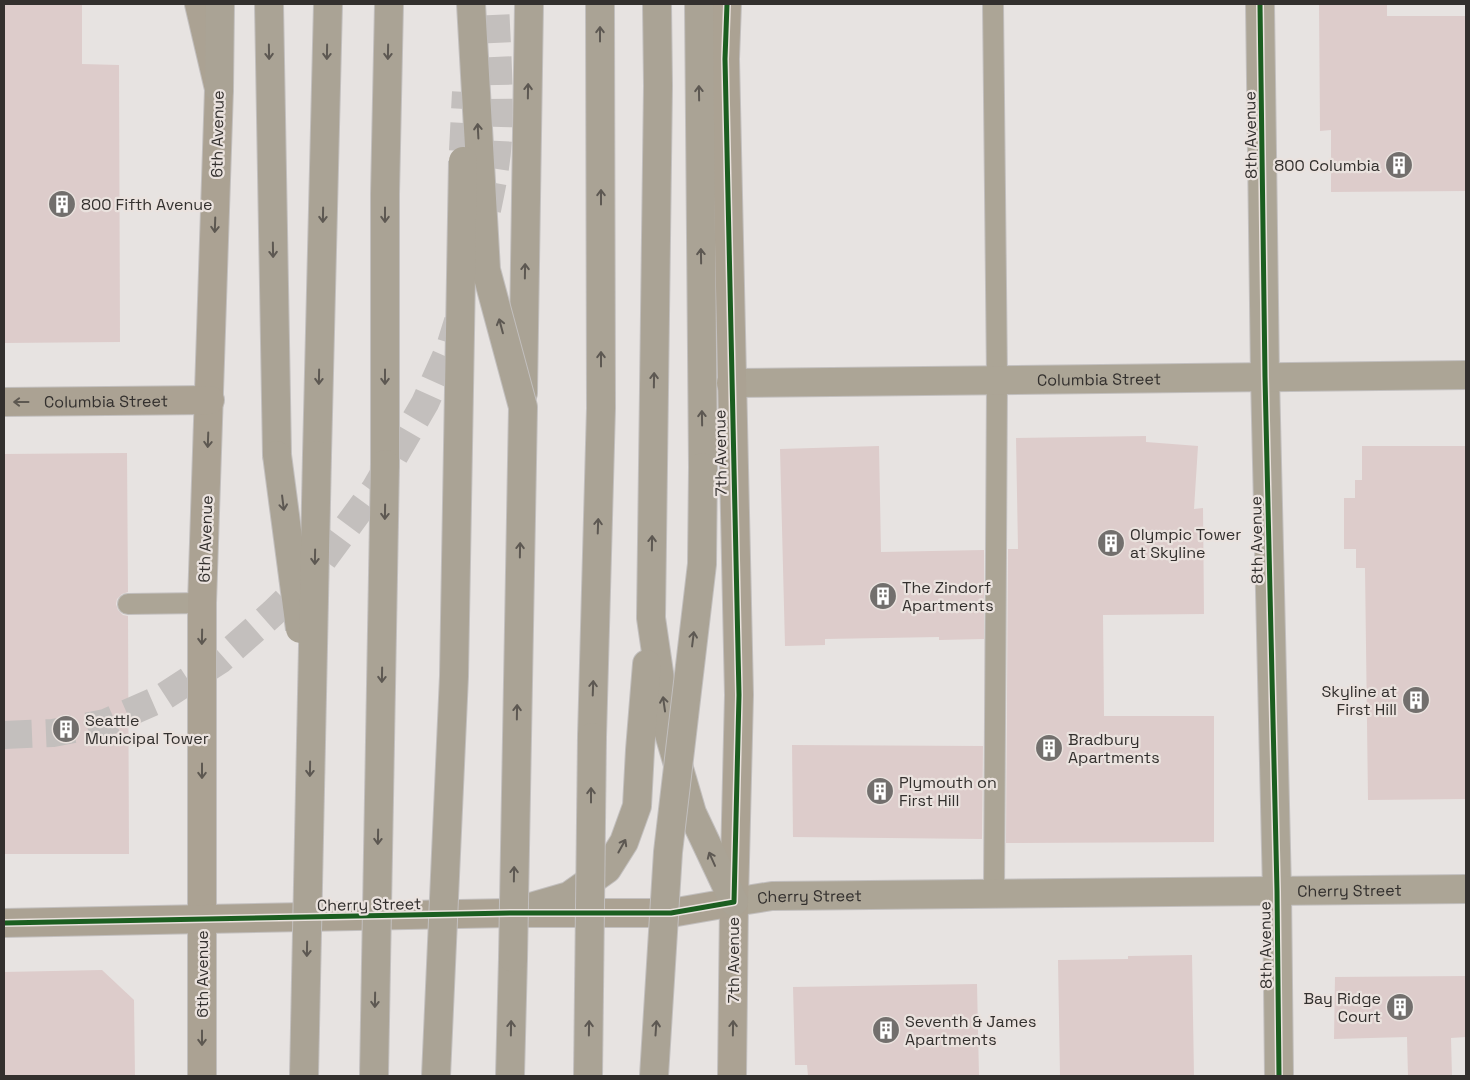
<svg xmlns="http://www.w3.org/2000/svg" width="1470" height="1080" font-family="'Space Grotesk',sans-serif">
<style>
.building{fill:#ddcccb}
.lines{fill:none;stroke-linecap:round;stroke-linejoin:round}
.highway-tunnel{stroke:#c3bfbd;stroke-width:28;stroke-dasharray:28 14;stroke-linecap:butt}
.lane-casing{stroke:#c2bfbe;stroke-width:22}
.street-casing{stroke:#c2bfbe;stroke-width:30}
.secondary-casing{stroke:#c2bfbe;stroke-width:30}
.highway-casing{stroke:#c2bfbe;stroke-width:30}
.lane{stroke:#aca596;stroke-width:20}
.street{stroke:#aca596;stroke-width:28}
.secondary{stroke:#aba293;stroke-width:28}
.highway{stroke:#aaa395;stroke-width:28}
.highway-bridge-casing{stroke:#c2bfbe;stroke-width:30;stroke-linecap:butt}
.highway-bridge{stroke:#aaa395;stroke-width:28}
.cycleway-casing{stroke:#eae2de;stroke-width:8}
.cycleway{stroke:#1b5e20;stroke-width:5}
.oneway{stroke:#5d5852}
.oneway2{stroke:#5d5851}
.labels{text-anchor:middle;stroke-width:4.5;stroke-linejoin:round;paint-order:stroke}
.street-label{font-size:16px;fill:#33302e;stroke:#eae2de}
.poi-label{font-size:16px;fill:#33302e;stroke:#eae2de;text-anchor:start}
</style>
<rect width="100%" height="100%" fill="#e7e3e1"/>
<g class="building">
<polygon points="4,4 82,4 82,64 119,65 120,342 4,343"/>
<polygon points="1319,4 1387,4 1387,16 1466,16 1466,191 1331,192 1331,130 1320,131"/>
<polygon points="1146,436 1146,442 1198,446 1194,509 1203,508 1204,614 1103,615 1104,716 1214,716 1214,842 1006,843 1008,549 1018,549 1016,438"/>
<polygon points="879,446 881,552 984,550 984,639 939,640 939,637 825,639 825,645 785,646 780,449"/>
<polygon points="1362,446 1466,446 1466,799 1368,800 1365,568 1356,568 1356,549 1344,549 1344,498 1355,498 1355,480 1362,480"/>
<polygon points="127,453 128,592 122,594 117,599 116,604 118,610 123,615 128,616 129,854 4,854 4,454"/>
<polygon points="792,745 983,746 982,839 793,837"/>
<polygon points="1192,955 1194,1076 1060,1076 1058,960 1128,959 1128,956"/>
<polygon points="102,970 134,1000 135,1076 4,1076 4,972"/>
<polygon points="1466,976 1466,1037 1451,1038 1452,1076 1408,1076 1407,1037 1334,1039 1335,977"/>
<polygon points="977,984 979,1076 808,1076 807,1065 795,1065 793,987"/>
</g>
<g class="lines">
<g class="highway-tunnel">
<polyline points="463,151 466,92"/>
<path d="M487,210c5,-24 10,-48 11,-72 2,-45 -1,-90 -3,-134"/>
<polyline points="4,735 53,733 105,723 160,699 220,660 273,613 311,576 375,489 425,403 450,347 458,321"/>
</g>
<g class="lane-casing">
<g id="lane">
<polyline points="993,4 997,380 994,894"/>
<polyline points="128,604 202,603"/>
</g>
</g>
<g class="street-casing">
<g id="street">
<polyline points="1260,4 1265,377 1277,891 1279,1076"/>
<path id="s1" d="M731,383l735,-8"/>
<path id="s2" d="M734,902l38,-6 694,-7"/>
</g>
</g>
<g class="secondary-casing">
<g id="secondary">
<polyline points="199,4 219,89 202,603 202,1076"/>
<polyline points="727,4 725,59 739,695 734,902 732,1076"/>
<path id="s3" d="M4,402l206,-2"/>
<polyline points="4,923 510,913 671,913 734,902"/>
</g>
</g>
<g class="highway-casing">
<g id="highway">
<polyline points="269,4 277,455"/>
<polyline points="657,4 658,86 651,618 667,727 692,813 734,902"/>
<polyline points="699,4 703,467"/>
<polyline points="219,89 220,4"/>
<polyline points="523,393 529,4"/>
<polyline points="317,455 328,4"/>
<polyline points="385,464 385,194 389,4"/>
<polyline points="592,737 601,408 600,4"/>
<polyline points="510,913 569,896 607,869 624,842 637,806 640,750 647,664"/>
<polyline points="510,1076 513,958"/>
</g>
</g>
<use href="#lane" class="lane"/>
<use href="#street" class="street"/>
<use href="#secondary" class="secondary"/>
<use href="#highway" class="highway"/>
<g class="highway-bridge-casing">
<g id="highway-bridge">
<polyline points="471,4 486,270 523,407 513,958"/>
<polyline points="277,455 300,629"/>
<polyline points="304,1076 317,455"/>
<polyline points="374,1076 385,464"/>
<polyline points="436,1076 454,676 463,161"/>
<polyline points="588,1076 592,737"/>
<polyline points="654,1076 668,852 702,564 703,467"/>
</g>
</g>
<use href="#highway-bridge" class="highway-bridge"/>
<g class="cycleway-casing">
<g id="cycleway">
<polyline points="1260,4 1265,377 1277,891 1279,1076"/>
<polyline points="4,923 510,913 671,913 734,902 739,695 725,59 727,4"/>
</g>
</g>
<use href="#cycleway" class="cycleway"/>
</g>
<defs><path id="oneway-shaft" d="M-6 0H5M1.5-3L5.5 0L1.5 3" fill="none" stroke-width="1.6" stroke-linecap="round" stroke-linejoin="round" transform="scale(1.25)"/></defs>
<g class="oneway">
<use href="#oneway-shaft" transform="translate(600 34) rotate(-90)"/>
<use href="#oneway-shaft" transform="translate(269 52) rotate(89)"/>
<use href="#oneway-shaft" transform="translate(327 52) rotate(91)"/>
<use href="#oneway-shaft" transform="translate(388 52) rotate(91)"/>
<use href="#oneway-shaft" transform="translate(528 91) rotate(-89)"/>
<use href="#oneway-shaft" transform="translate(699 93) rotate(-91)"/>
<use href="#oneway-shaft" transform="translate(478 131) rotate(-93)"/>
<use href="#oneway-shaft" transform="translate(601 197) rotate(-90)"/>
<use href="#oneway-shaft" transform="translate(323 215) rotate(91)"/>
<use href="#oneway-shaft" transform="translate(385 215) rotate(90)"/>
<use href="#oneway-shaft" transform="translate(273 250) rotate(89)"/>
<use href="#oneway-shaft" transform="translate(701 256) rotate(-91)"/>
<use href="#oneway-shaft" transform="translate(525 271) rotate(-89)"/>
<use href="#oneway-shaft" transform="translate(501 326) rotate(-105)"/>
<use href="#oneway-shaft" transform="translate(601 359) rotate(-90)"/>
<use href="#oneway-shaft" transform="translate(319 377) rotate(91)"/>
<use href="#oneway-shaft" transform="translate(385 377) rotate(90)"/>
<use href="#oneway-shaft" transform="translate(654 380) rotate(-89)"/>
<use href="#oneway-shaft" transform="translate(702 418) rotate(-91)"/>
<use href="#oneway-shaft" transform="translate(283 503) rotate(83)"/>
<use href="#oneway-shaft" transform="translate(385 512) rotate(91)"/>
<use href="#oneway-shaft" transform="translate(598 526) rotate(-88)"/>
<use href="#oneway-shaft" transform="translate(652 543) rotate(-89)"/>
<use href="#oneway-shaft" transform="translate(520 550) rotate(-89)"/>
<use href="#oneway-shaft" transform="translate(315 557) rotate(91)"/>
<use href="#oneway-shaft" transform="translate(693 639) rotate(-83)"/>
<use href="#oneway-shaft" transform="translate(382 675) rotate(91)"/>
<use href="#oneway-shaft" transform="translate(593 688) rotate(-88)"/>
<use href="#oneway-shaft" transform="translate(664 704) rotate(-98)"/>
<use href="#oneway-shaft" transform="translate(517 712) rotate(-89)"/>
<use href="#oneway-shaft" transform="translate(310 769) rotate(91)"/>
<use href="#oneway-shaft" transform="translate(591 795) rotate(-90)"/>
<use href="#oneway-shaft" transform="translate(378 837) rotate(91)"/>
<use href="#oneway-shaft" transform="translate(622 846) rotate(-61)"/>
<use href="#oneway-shaft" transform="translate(712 859) rotate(-114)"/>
<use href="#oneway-shaft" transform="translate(514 874) rotate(-89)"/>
<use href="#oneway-shaft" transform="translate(307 949) rotate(91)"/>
<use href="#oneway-shaft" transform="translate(375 1000) rotate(91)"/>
<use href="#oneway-shaft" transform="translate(511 1028) rotate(-89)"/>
<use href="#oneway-shaft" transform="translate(589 1028) rotate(-89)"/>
<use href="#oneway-shaft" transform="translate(656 1028) rotate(-86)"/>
</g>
<g class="oneway2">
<use href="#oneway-shaft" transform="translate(215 225) rotate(92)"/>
<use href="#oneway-shaft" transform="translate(21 402) rotate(180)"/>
<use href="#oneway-shaft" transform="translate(208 440) rotate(92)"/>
<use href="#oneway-shaft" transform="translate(202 637) rotate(91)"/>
<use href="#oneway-shaft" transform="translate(202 771) rotate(90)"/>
<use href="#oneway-shaft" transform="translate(733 1028) rotate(-89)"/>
<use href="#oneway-shaft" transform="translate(202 1038) rotate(90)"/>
</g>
<defs>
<g id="building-disc" transform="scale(1.4375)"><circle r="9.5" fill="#726f6d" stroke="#eae2de"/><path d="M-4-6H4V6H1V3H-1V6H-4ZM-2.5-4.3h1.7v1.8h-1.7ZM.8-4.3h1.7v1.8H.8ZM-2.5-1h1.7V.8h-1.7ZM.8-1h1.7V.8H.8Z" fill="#fff"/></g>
</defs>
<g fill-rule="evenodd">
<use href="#building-disc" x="1399" y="165"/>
<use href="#building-disc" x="62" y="204"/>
<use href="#building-disc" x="1111" y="543"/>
<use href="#building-disc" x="883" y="596"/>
<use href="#building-disc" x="1416" y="700"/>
<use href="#building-disc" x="66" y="729"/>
<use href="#building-disc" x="1049" y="748"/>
<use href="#building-disc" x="880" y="791"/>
<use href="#building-disc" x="1400" y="1007"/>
<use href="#building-disc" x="886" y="1030"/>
</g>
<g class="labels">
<g class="street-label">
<text transform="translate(217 134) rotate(-89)" y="6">6th Avenue</text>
<text transform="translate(1250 135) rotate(-91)" y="6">8th Avenue</text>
<text dy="6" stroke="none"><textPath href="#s1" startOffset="368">Columbia Street</textPath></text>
<text dy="6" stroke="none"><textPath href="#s3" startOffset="102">Columbia Street</textPath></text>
<text transform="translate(720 453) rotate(-91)" y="6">7th Avenue</text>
<text transform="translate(205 539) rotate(-88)" y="6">6th Avenue</text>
<text transform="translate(1256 540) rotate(-91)" y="6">8th Avenue</text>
<text dy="6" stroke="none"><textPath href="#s2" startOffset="616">Cherry Street</textPath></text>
<text dy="6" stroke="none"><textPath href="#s2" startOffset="76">Cherry Street</textPath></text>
<text transform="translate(369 904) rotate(-1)" y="6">Cherry Street</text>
<text transform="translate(1265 945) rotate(-91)" y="6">8th Avenue</text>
<text transform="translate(733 960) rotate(-90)" y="6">7th Avenue</text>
<text transform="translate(202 974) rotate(-90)" y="6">6th Avenue</text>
</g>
<g class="poi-label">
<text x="1380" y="171" text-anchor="end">800 Columbia</text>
<text x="81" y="210">800 Fifth Avenue</text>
<text x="1130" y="540">Olympic Tower<tspan x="1130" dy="18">at Skyline</tspan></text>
<text x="902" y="593">The Zindorf<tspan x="902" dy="18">Apartments</tspan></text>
<text x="1397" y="697" text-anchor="end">Skyline at<tspan x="1397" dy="18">First Hill</tspan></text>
<text x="85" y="726">Seattle<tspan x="85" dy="18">Municipal Tower</tspan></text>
<text x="1068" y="745">Bradbury<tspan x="1068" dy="18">Apartments</tspan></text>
<text x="899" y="788">Plymouth on<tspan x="899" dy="18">First Hill</tspan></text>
<text x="1381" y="1004" text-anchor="end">Bay Ridge<tspan x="1381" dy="18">Court</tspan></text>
<text x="905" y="1027">Seventh &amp; James<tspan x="905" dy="18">Apartments</tspan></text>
</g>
</g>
<rect width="1470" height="1080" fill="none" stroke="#33302e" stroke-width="10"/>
</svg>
